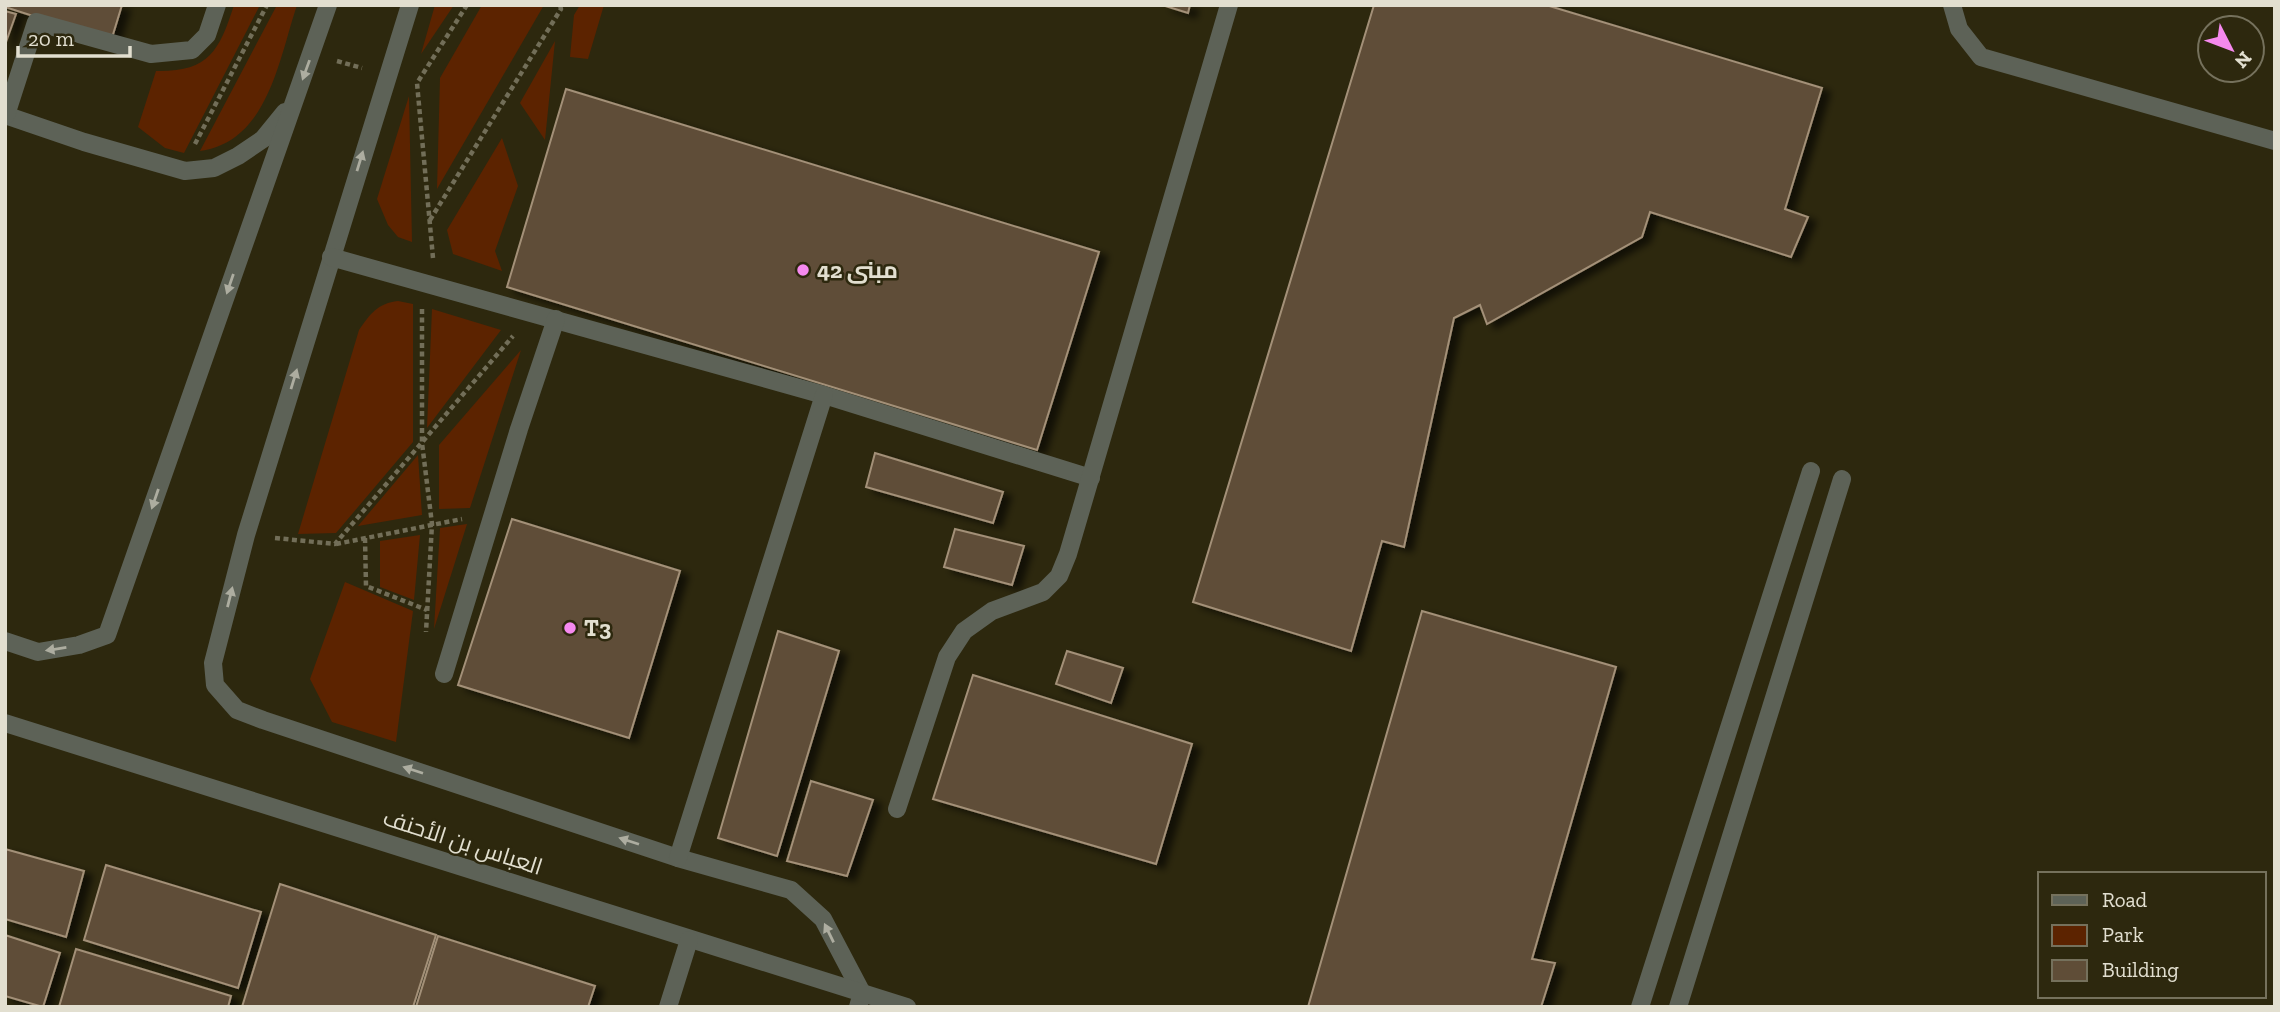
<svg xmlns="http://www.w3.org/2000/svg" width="2280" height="1012" font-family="'Zilla Slab',Cairo,serif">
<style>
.green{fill:#5c2300}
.building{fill:#5f4d37;stroke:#a39078;stroke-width:2;filter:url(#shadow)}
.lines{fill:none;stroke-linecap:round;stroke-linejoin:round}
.path{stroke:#726e58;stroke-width:4.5;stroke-dasharray:5 3.5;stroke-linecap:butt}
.minor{stroke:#5d6257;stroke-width:18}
.oneway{fill:#adada0}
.poi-dot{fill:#f589ee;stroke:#2d280e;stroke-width:2.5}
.labels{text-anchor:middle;stroke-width:5;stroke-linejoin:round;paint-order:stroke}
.poi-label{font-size:23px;font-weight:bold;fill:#e2dfd0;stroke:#2d280e;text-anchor:start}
.street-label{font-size:23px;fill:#e2dfd0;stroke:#2d280e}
</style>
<defs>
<filter id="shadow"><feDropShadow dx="8" dy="4.5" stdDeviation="3.5" flood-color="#0009"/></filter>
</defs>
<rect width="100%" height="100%" fill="#2d280e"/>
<g class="green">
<path d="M234,5h26l-76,148 -19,-5 -27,-21 18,-56c52,1 63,-19 78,-66z"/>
<path d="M277,5h20c-18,54 -29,137 -97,146z"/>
<polygon points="435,5 454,5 421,54"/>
<polygon points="482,5 544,5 437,189 440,78"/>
<polygon points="580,5 604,5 588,59 570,57 574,15"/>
<polygon points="555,41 545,140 520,103"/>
<polygon points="409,96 412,242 398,237 388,225 377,199"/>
<polygon points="502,138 518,186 495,251 502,271 453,254 447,230"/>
<path d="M398,301l15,3v138l-77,91 -38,1 61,-204c11,-16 19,-27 39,-29z"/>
<polygon points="432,309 501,330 427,428"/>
<polygon points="521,350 470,508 439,509 439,445"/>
<polygon points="418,455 422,515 358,526"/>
<polygon points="467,524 434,629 440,528"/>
<polygon points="420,535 414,600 380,587 380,541"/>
<polygon points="345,582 413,611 396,742 332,722 310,679"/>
</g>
<g class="building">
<polygon points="5,5 122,5 111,41 5,7"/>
<polygon points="1162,5 1190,5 1188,13"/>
<polygon points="1374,5 1546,5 1822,88 1785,209 1808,217 1791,257 1650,212 1642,237 1487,324 1480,305 1454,318 1404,547 1382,541 1351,651 1193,602"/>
<polygon points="5,11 16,14 5,45"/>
<polygon points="566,89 1099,252 1037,450 507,287"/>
<polygon points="875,453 1003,492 993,523 866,487"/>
<polygon points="512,519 680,571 629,738 458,685"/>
<polygon points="955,529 1024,546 1012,585 944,567"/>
<polygon points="1422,611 1616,667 1532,959 1555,963 1541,1007 1308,1007"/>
<polygon points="778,631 839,651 777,856 718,838"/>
<polygon points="1067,651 1123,668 1111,703 1056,684"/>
<polygon points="973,675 1192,744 1156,864 933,799"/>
<polygon points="811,781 873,800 847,876 787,861"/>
<polygon points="5,849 84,871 66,937 5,919"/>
<polygon points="106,865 261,912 238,988 84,940"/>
<polygon points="280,884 436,935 413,1007 242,1007"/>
<polygon points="5,935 60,953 43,1007 5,996"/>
<polygon points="438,936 595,986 588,1007 416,1007"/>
<polygon points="76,949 231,996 228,1007 59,1007"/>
</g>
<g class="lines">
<g class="path">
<polyline points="337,61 362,68"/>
<polyline points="195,144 267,5"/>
<polyline points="430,220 561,9 560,5"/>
<polyline points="433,258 417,83 467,5"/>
<polyline points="422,309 422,443 432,524 426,632"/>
<polyline points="275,538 335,544 513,336"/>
<polyline points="365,538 366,586 427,610"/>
<polyline points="336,544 462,519"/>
</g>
<g class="minor">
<polyline points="410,5 246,535 213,663 215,685 237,710 263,720 678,858 791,890 823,919 862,993 858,1007"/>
<polyline points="1952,5 1959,29 1981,57 2275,141"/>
<polyline points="5,115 84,142 185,171 214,168 238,156 263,139 285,112"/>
<polyline points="6,115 36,22 151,54 192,50 207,35 217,5"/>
<polyline points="331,257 824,395 1091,478"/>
<polyline points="5,641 38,652 79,645 107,635 328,5"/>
<polyline points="444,674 519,429 556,319"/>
<polyline points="5,723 907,1007"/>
<polyline points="897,809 947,657 964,631 992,611 1043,592 1059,576 1068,554 1229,5"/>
<polyline points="678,858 824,395"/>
<polyline points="668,1007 689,940"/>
<polyline points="1640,1007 1811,471"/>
<polyline points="1678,1007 1842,479"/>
</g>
</g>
<defs><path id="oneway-solid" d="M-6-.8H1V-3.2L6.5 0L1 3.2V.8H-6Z" transform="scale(1.75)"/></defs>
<g class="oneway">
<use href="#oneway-solid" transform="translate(306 70) rotate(110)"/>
<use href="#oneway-solid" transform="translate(360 161) rotate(-73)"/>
<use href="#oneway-solid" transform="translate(230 284) rotate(109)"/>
<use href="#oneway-solid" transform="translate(294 379) rotate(-73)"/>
<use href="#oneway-solid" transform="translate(155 499) rotate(109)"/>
<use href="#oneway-solid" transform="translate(230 597) rotate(-76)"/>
<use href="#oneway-solid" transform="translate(56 649) rotate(171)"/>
<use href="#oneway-solid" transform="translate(413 770) rotate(-162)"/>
<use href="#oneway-solid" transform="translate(629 841) rotate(-162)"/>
<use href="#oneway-solid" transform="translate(829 933) rotate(-116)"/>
</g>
<g class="poi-dot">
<circle cx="803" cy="270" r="7"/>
<circle cx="570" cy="628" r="7"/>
</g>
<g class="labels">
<g class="poi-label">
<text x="817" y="278">مبنى 42</text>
<text x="584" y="636">T3</text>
</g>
<g class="street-label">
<text transform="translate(463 842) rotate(18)" y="8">العباس بن الأحنف</text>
</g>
</g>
<rect width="2280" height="1012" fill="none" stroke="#e2dfd0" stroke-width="14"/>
<rect x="2038" y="872" width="228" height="126" fill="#2d280e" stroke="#75715c" stroke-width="2"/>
<rect x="2052" y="895" width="35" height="10" fill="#5d6257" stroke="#75715c" stroke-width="2"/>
<text x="2102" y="907" font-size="21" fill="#e2dfd0">Road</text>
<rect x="2052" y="925" width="35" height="21" fill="#5c2300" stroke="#75715c" stroke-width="2"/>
<text x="2102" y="942" font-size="21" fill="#e2dfd0">Park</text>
<rect x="2052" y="960" width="35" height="21" fill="#5f4d37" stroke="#75715c" stroke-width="2"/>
<text x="2102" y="977" font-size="21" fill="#e2dfd0">Building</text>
<g transform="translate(2231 49) rotate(132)"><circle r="33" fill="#2d280e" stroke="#75715c" stroke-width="2"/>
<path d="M0-5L12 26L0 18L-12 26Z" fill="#f589ee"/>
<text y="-10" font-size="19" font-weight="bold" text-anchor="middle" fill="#e2dfd0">N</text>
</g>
<path d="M18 46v10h112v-10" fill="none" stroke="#e2dfd0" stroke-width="3.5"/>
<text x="28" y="46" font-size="21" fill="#e2dfd0" stroke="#2d280e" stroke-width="5" paint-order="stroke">20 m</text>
</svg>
